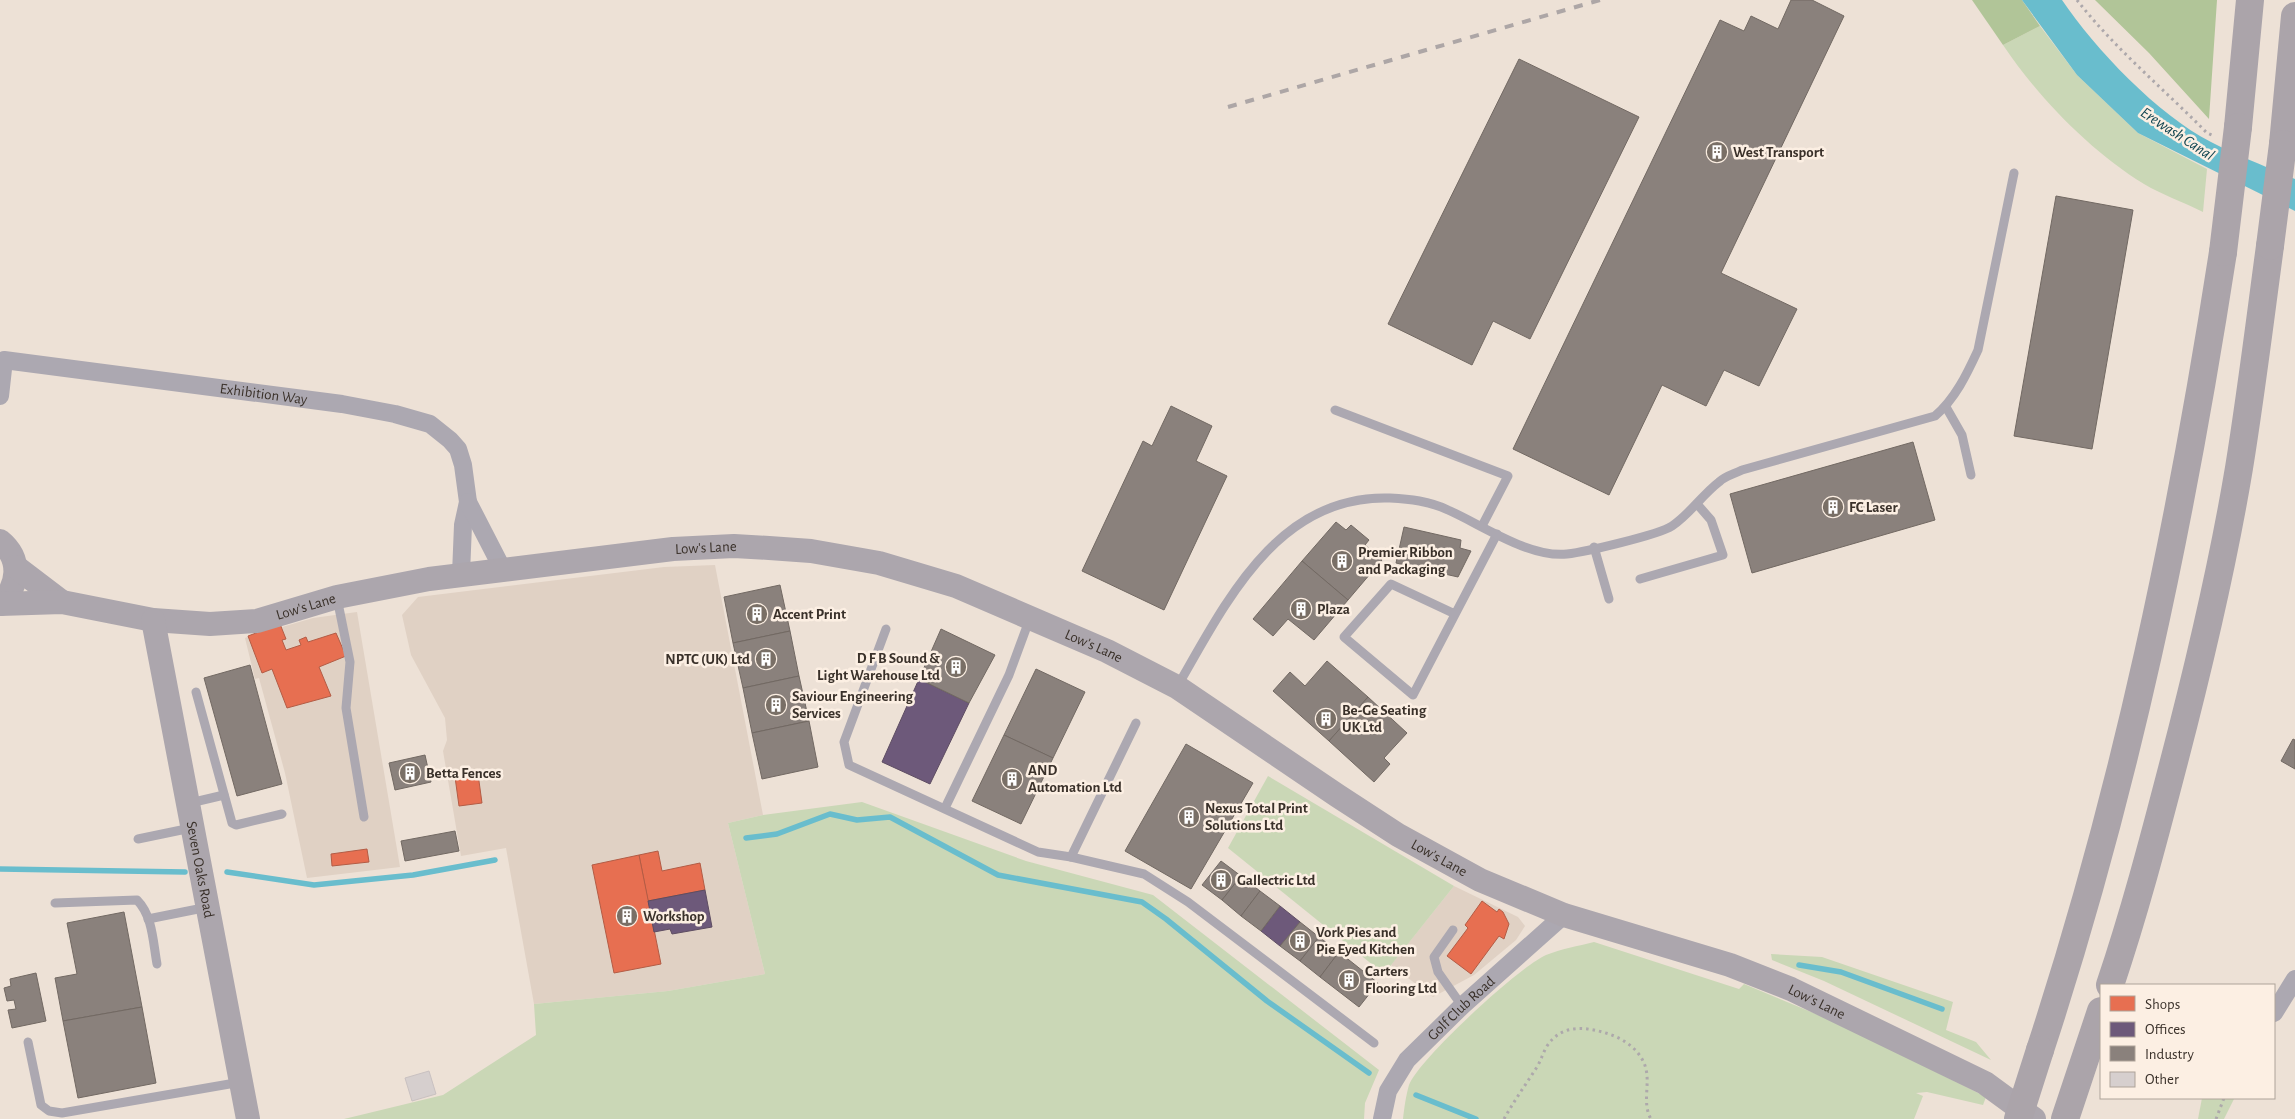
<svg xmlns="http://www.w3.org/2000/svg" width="2295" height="1119" font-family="'Alegreya Sans',sans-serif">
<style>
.commercial{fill:#e0d1c4}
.green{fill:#cad7b6}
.forest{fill:#b1c598}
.water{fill:#69bdcd}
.shops{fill:#e76f51;stroke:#b35c45}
.offices{fill:#6d597a;stroke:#5e4d62}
.industry{fill:#8a817c;stroke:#726963}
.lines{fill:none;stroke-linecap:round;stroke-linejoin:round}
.stream{stroke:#69bdcd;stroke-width:5.5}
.building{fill:#d6cfce;stroke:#c9c1c1}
.path{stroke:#ada8ab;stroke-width:3;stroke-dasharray:2.5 4;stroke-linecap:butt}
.lane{stroke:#aca8b1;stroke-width:9}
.street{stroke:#aca8b1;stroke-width:18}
.secondary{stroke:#aca6ad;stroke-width:24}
.highway{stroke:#aba4aa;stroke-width:28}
.rail{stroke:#ada6a6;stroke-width:4;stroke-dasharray:9 9;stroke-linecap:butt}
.highway-bridge{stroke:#aba4aa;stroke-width:28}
.labels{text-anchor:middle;stroke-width:5;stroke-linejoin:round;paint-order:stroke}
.poi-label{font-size:15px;font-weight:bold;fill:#3a312a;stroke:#fcefe3;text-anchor:start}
.street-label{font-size:15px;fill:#3a312a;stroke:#fcefe3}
.water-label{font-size:16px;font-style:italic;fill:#134652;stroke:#fcefe3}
</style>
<rect width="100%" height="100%" fill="#ede1d6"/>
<g class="commercial">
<polygon points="715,565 763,815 728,823 765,974 668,991 534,1004 506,848 461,856 443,751 447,740 445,718 411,655 402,615 418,597 664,567"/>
<polygon points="357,612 400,867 307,878 285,773 259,678 255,679 245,638 280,624 282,627 313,618"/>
<polygon points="1454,886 1518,917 1525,926 1516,940 1474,975 1433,997 1391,965"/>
</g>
<g class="green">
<path d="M2040,26l37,49 61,58 69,36 -4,43c-19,-10 -41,-17 -59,-28 -54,-33 -106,-87 -141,-139z"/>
<polygon points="1268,776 1454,886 1384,974 1228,848"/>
<polygon points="862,802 1026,861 1153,895 1379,1070 1365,1103 1364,1119 344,1119 443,1095 536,1035 534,1004 668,991 765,974 728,823 763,815"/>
<path d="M1594,942l145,47 5,-5 101,42 141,71 -3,8 -56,-13 -11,1 7,3 -9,23h-511c1,-10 3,-24 6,-34 10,-26 110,-118 137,-130 15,-6 32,-9 48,-13z"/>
<polygon points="1771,954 1822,957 1953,1002 1946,1030 1976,1042 1991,1060 1824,981 1772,960"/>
<polygon points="2202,1098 2234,1099 2224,1119 2198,1119"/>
</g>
<g class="forest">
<polygon points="1972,0 2022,0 2040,26 2003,45"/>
<polygon points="2095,0 2217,0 2209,119 2149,53"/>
</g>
<path class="water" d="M2022,0h40c33,49 96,115 149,142 27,14 56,25 84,37v32l-157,-78 -61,-58z"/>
<g class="shops">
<polygon points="280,624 286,639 282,640 286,650 301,645 299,640 306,637 308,642 336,633 346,656 319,667 331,696 287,708 272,669 262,673 248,636"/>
<polygon points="478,774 482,803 459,806 455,777"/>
<polygon points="367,849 369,862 332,866 331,854"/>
<polygon points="658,851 662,871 700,863 705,890 648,901 639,855"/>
<polygon points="639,855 661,964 614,973 592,865"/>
<polygon points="1482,901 1497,912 1499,909 1503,912 1509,924 1504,939 1499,936 1471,974 1447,956 1468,928 1465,925"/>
</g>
<g class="offices">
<polygon points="919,679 969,703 930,784 882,762"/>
<polygon points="705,890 712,927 672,934 670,929 654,932 648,901"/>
<polygon points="1280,906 1300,922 1280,946 1261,931"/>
</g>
<g class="industry">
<polygon points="1791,0 1812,0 1844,16 1721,273 1797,309 1759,386 1724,370 1706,406 1662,385 1609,495 1513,449 1720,20 1744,31 1751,16 1778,29"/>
<polygon points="1519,59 1639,117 1530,339 1493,321 1472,365 1388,324"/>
<polygon points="2056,196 2133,210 2092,449 2014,436"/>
<polygon points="1171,406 1212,426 1196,461 1227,476 1164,610 1082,571 1143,441 1152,446"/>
<polygon points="1913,442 1935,520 1752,573 1730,494"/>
<polygon points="1336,522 1346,530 1351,525 1369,540 1365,545 1382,560 1348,600 1302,561"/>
<polygon points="1404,527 1461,540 1460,548 1471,551 1458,577 1396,563"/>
<polygon points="1302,561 1348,600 1314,640 1288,619 1273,636 1253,619"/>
<polygon points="780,585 790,631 733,643 724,597"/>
<polygon points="941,629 995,655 969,703 919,679"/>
<polygon points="790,631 799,676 743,688 733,643"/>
<polygon points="1327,661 1368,697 1329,741 1273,691 1290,672 1305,686"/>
<polygon points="250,665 282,784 237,796 204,678"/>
<polygon points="1036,669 1085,692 1053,758 1004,735"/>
<polygon points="799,676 809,721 752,733 743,688"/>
<polygon points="1368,697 1407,733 1384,758 1390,764 1374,782 1329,741"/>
<polygon points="809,721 818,767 762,779 752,733"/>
<polygon points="1004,735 1053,758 1021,824 972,801"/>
<polygon points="2293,739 2295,740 2295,769 2281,761"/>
<polygon points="1186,744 1253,783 1191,889 1125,851"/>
<polygon points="425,755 431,782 395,790 389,763"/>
<polygon points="455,831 459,851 405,861 401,841"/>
<polygon points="1221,861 1241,876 1222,900 1202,885"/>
<polygon points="1241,876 1260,891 1241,916 1222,900"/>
<polygon points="1260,891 1280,906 1261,931 1241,916"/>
<polygon points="124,912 142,1007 63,1021 55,978 77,974 67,923"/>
<polygon points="1300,922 1319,937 1300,961 1280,946"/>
<polygon points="1319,937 1339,952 1320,977 1300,961"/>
<polygon points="1339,952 1378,983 1359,1007 1320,977"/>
<polygon points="36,973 46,1021 12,1028 8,1010 16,1009 14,1000 7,1001 4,988 11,986 10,979"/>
<polygon points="142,1007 156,1083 78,1098 63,1021"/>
</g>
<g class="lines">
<g class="stream">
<polyline points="746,838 777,834 830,814 857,820 890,817 998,875 1142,902 1166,919 1267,1001 1369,1073"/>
<polyline points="0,869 185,872"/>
<polyline points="227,872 314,885 413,875 495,860"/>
<polyline points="1799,965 1841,972 1942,1009"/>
<polyline points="1416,1095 1476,1119"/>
</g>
</g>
<polygon class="building" points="429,1071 436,1094 412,1101 405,1078"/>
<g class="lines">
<g class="path">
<path d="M2077,0c37,48 87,89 130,133l7,3"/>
<path d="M1504,1119c10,-18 22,-35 33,-52 4,-7 6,-14 10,-21 15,-23 40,-19 62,-12 15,5 29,15 35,29 8,18 -3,39 7,56"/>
<polyline points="2216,1119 2224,1098"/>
</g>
<g class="lane">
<polyline points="1946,407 1962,435 1971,475"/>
<polyline points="1335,410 1508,476 1482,526"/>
<polyline points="1594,547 1609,599"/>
<polyline points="1640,579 1723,555 1711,520 1697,504"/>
<polyline points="337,598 350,662 346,708 364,817"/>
<polyline points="1455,614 1391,584 1344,637 1413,695 1497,534"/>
<polyline points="886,629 844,742 849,765 1038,852 1071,857 1136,723"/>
<path d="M1177,687c48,-83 100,-193 213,-189 20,1 39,3 58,12 34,15 81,48 119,44 18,-2 91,-19 105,-28 18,-12 30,-31 47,-44 6,-6 15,-8 23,-12l193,-54c20,-17 32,-42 43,-66l36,-177"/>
<polyline points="196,692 232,823 236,825 282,814"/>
<polyline points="190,803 224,795"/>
<polyline points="945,808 1009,675 1030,618"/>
<polyline points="138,839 191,828"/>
<polyline points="1071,857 1144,874 1188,902 1374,1043"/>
<path d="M55,903l82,-3c16,16 16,43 20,64"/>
<polyline points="148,919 208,907"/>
<polyline points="1453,930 1434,957 1438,972 1462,1006"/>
<polyline points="28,1042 41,1105 49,1111 62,1113 241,1082"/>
</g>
<g class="street">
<path id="s1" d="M0,396l4,-36 338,44 53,10 35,10 20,16 8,9 5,16 5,37 -5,23 -2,49"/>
<polyline points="468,502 503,570"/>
<polyline points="2274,1013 2295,979"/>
<path id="s2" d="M1382,1119l6,-28 19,-31 55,-54 102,-91"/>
</g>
<g class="secondary">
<path d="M0,541c22,18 19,45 0,63"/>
<polyline points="16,567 62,602"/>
<path id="s3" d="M0,604l62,-2 91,18 57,4 47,-3 80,-24 92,-18 244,-30 61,-3 35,2 42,3 68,12 77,23 151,65 70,36 161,109 60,39 82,45 84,35 166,50 61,24 194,94 49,36"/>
<path id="s4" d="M153,620l95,499"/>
</g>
<g class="highway">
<polyline points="2238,127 2250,0"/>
<polyline points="2283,144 2295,16"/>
<path d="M2110,985c24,-71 43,-143 62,-216 26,-99 50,-199 67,-301 12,-74 21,-148 31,-222"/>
<path d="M2040,1050c86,-262 141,-527 183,-798"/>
<polyline points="2065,1119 2101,1011"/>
</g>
<polyline class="rail" points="1228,107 1600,0"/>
<g class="highway-bridge">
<polyline points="2270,246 2283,144"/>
<polyline points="2223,252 2238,127"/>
<polyline points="2018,1119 2040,1050"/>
</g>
</g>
<defs>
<g id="building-disc" transform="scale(1.125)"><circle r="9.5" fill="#796f66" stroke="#fcefe3"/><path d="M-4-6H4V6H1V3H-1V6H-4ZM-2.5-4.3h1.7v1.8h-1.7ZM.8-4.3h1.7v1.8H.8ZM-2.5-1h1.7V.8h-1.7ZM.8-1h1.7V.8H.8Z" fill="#fff"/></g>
</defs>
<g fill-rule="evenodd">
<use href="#building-disc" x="1717" y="152"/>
<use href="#building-disc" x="1833" y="507"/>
<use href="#building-disc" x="1342" y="561"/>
<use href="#building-disc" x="1301" y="609"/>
<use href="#building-disc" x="757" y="614"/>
<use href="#building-disc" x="766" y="659"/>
<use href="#building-disc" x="956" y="667"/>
<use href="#building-disc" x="776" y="705"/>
<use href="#building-disc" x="1326" y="719"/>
<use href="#building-disc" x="410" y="773"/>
<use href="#building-disc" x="1012" y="779"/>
<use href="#building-disc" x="1189" y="817"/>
<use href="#building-disc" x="1221" y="880"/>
<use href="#building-disc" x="627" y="916"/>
<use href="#building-disc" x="1300" y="941"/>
<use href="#building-disc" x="1349" y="980"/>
</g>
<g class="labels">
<g class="poi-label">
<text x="1733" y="157">West Transport</text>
<text x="1849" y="512">FC Laser</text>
<text x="1358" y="557">Premier Ribbon<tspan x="1358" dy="17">and Packaging</tspan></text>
<text x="1317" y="614">Plaza</text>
<text x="773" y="619">Accent Print</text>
<text x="940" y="663" text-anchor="end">D F B Sound &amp;<tspan x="940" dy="17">Light Warehouse Ltd</tspan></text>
<text x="750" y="664" text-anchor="end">NPTC (UK) Ltd</text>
<text x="792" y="701">Saviour Engineering<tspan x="792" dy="17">Services</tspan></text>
<text x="1342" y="715">Be-Ge Seating<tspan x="1342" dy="17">UK Ltd</tspan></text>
<text x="1028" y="775">AND<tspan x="1028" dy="17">Automation Ltd</tspan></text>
<text x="426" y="778">Betta Fences</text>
<text x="1205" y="813">Nexus Total Print<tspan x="1205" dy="17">Solutions Ltd</tspan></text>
<text x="1237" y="885">Gallectric Ltd</text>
<text x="643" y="921">Workshop</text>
<text x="1316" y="937">Vork Pies and<tspan x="1316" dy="17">Pie Eyed Kitchen</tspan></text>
<text x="1365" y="976">Carters<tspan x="1365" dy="17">Flooring Ltd</tspan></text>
</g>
<g class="street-label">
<text dy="5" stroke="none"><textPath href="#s1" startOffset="298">Exhibition Way</textPath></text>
<text dy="5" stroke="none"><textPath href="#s3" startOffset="715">Low's Lane</textPath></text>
<text dy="5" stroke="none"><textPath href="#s3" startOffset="310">Low's Lane</textPath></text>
<text dy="5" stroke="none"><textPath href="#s3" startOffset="1120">Low's Lane</textPath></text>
<text dy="5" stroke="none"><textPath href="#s3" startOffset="1526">Low's Lane</textPath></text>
<text dy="5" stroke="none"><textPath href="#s4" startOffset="254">Seven Oaks Road</textPath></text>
<text dy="5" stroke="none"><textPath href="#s3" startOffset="1931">Low's Lane</textPath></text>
<text dy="5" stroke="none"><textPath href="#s2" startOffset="140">Golf Club Road</textPath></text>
</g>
<g class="water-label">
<text transform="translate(2178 133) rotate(33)" y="6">Erewash Canal</text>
</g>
</g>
<rect x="2100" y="984" width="175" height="115" fill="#fcefe3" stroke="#aea399"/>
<rect x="2110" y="996" width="25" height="15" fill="#e76f51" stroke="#aea399"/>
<text x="2145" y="1009" font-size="15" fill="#3a312a">Shops</text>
<rect x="2110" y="1022" width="25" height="15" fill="#6d597a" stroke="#aea399"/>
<text x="2145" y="1034" font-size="15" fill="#3a312a">Offices</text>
<rect x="2110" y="1046" width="25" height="15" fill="#8a817c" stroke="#aea399"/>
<text x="2145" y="1059" font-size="15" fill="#3a312a">Industry</text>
<rect x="2110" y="1072" width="25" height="15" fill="#d6cfce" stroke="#aea399"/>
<text x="2145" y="1084" font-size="15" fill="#3a312a">Other</text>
</svg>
